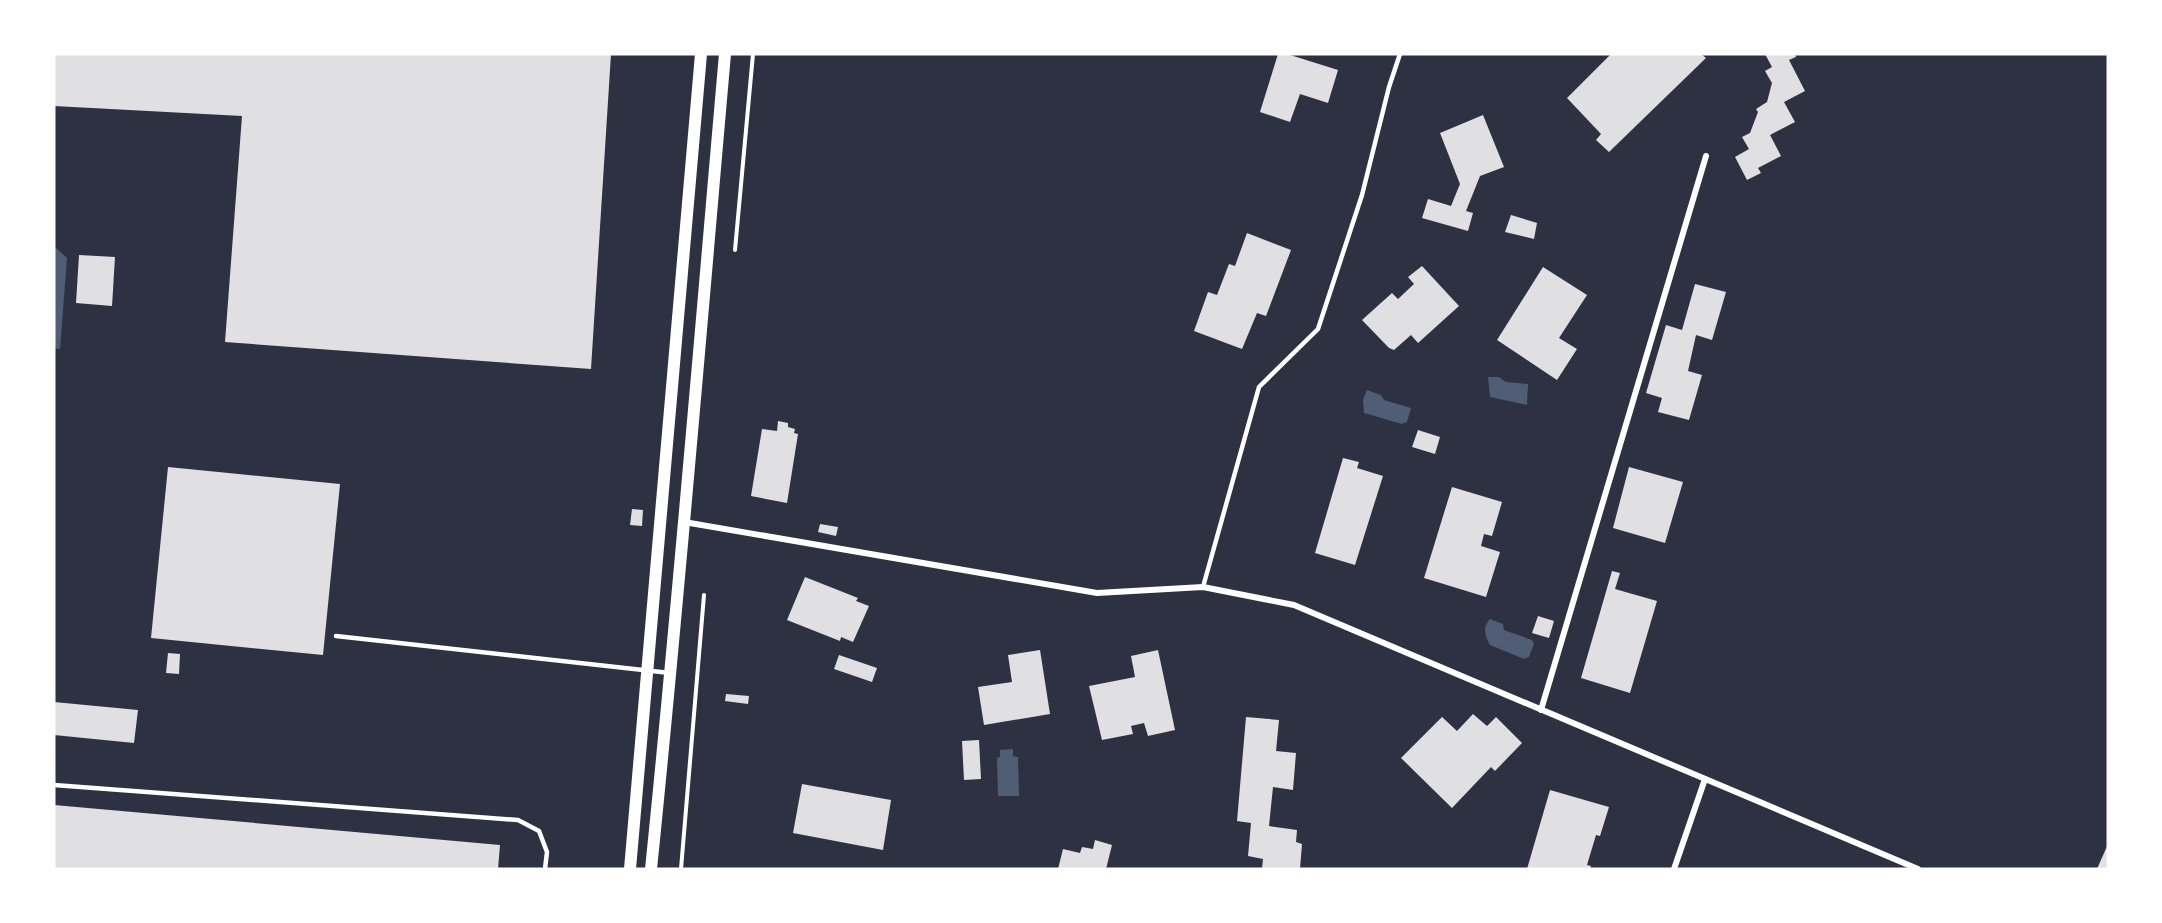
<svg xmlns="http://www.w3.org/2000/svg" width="2162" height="923" font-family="Cabin,sans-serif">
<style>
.water{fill:#4f5d75}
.building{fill:#e0e0e3}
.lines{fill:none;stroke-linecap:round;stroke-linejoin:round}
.path{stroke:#fff;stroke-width:4}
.service{stroke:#fff;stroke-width:4.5}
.minor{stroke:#fff;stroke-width:6}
.secondary{stroke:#fff;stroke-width:12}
</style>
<rect width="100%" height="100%" fill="#2d3142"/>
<g class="water">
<polygon points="54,246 67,258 60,349 54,348"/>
<polygon points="1488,377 1499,377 1506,382 1528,384 1527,405 1490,397"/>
<polygon points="1367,390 1381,395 1384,400 1411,408 1407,422 1402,424 1364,413 1363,400"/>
<path d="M1490,619l13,5 1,6 28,10 2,4 -5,13 -5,2 -34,-14c-5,-9 -8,-18 0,-26z"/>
<polygon points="1013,749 1013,756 1018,757 1019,796 998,796 997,758 1000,757 1000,750"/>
</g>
<g class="building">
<polygon points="54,54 611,54 591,369 225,342 242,116 54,106"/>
<polygon points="1278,54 1287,54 1338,70 1328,103 1300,94 1290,122 1260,112"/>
<polygon points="1611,54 1701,54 1706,58 1609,152 1596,140 1601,134 1567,98"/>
<polygon points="1765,54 1795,54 1796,57 1789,60 1805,91 1784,102 1795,122 1770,135 1781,156 1758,168 1761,173 1747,180 1735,157 1749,149 1742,137 1750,133 1758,112 1756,109 1767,102 1772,83 1765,71 1772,67"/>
<polygon points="1483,115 1504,167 1480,176 1466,211 1473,213 1468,231 1422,218 1428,199 1451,206 1460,184 1440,133"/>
<polygon points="1511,215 1537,223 1534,239 1505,232"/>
<polygon points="1247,233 1291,250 1266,316 1257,313 1242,349 1194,331 1208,292 1217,295 1229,264 1235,266"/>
<polygon points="79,255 115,257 112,306 76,303"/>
<polygon points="1422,266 1459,306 1418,343 1411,335 1394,350 1389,348 1362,320 1392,293 1398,299 1414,284 1408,277"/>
<polygon points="1543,267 1587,295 1559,338 1577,349 1557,380 1497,340"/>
<polygon points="1695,284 1726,292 1712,340 1696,335 1688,371 1702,375 1689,420 1658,412 1662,398 1646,393 1666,325 1682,330"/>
<polygon points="778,421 788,423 788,427 795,429 794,433 798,434 787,503 751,496 762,429 777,431"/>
<polygon points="1418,430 1440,437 1435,454 1412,447"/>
<polygon points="1343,458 1359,462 1357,468 1383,476 1355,565 1315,553"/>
<polygon points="168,467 340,484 323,655 151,638"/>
<polygon points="1629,467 1683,482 1665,543 1613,528"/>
<polygon points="1452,487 1502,502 1492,536 1484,534 1481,546 1500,552 1486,597 1424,578"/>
<polygon points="632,509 643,510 642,526 630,525"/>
<polygon points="820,524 838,527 836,536 818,532"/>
<polygon points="1612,571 1620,573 1615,589 1657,601 1630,693 1581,678"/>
<polygon points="805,577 858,598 856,601 869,606 853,642 841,637 840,641 787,620"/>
<polygon points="1538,616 1554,621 1549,638 1532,633"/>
<polygon points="1040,650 1050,714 984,725 978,687 1012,682 1008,655"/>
<polygon points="1158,650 1175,730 1148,736 1144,723 1131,726 1133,734 1102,740 1089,686 1135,677 1131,656"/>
<polygon points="168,653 180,654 179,674 166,673"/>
<polygon points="839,655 877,668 872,682 834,669"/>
<polygon points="726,694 749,696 748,704 725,701"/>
<polygon points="54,702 138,710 134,743 54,735"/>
<polygon points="1473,714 1487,726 1496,717 1522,743 1495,771 1491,767 1452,808 1401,758 1442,717 1457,731"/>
<polygon points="1246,717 1279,720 1276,751 1296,753 1293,790 1273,787 1269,826 1297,830 1296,842 1302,844 1300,869 1262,869 1263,859 1248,856 1251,823 1237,821"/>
<polygon points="979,740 981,779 964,780 962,741"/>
<polygon points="802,784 891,800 883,850 793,833"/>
<polygon points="1550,790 1609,807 1600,836 1596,835 1587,865 1591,866 1590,869 1527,869"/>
<polygon points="54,805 500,845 498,869 54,869"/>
<polygon points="1095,840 1112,845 1106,869 1058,869 1063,849 1080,853 1082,847 1093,849"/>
<polygon points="2108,844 2108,869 2097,869"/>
</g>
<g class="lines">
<g class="path">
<polyline points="735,250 753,54"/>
<polyline points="681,869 704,595"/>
</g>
<g class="service">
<polyline points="1203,587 1259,387 1318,329 1362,195 1389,87 1400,54"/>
<polyline points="336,636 670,673"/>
<polyline points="54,785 518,820 539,831 547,852 545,869"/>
</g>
<g class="minor">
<polyline points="684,522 1097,593 1203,587 1294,605 1918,869"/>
<polyline points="1541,710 1706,156"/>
<polyline points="1674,869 1705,779"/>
</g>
<g class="secondary">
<polyline points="630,869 701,54"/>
<path d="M651,869c28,-271 50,-543 74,-815"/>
</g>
</g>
<rect width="2162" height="923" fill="none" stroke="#ffffff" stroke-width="111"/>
</svg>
